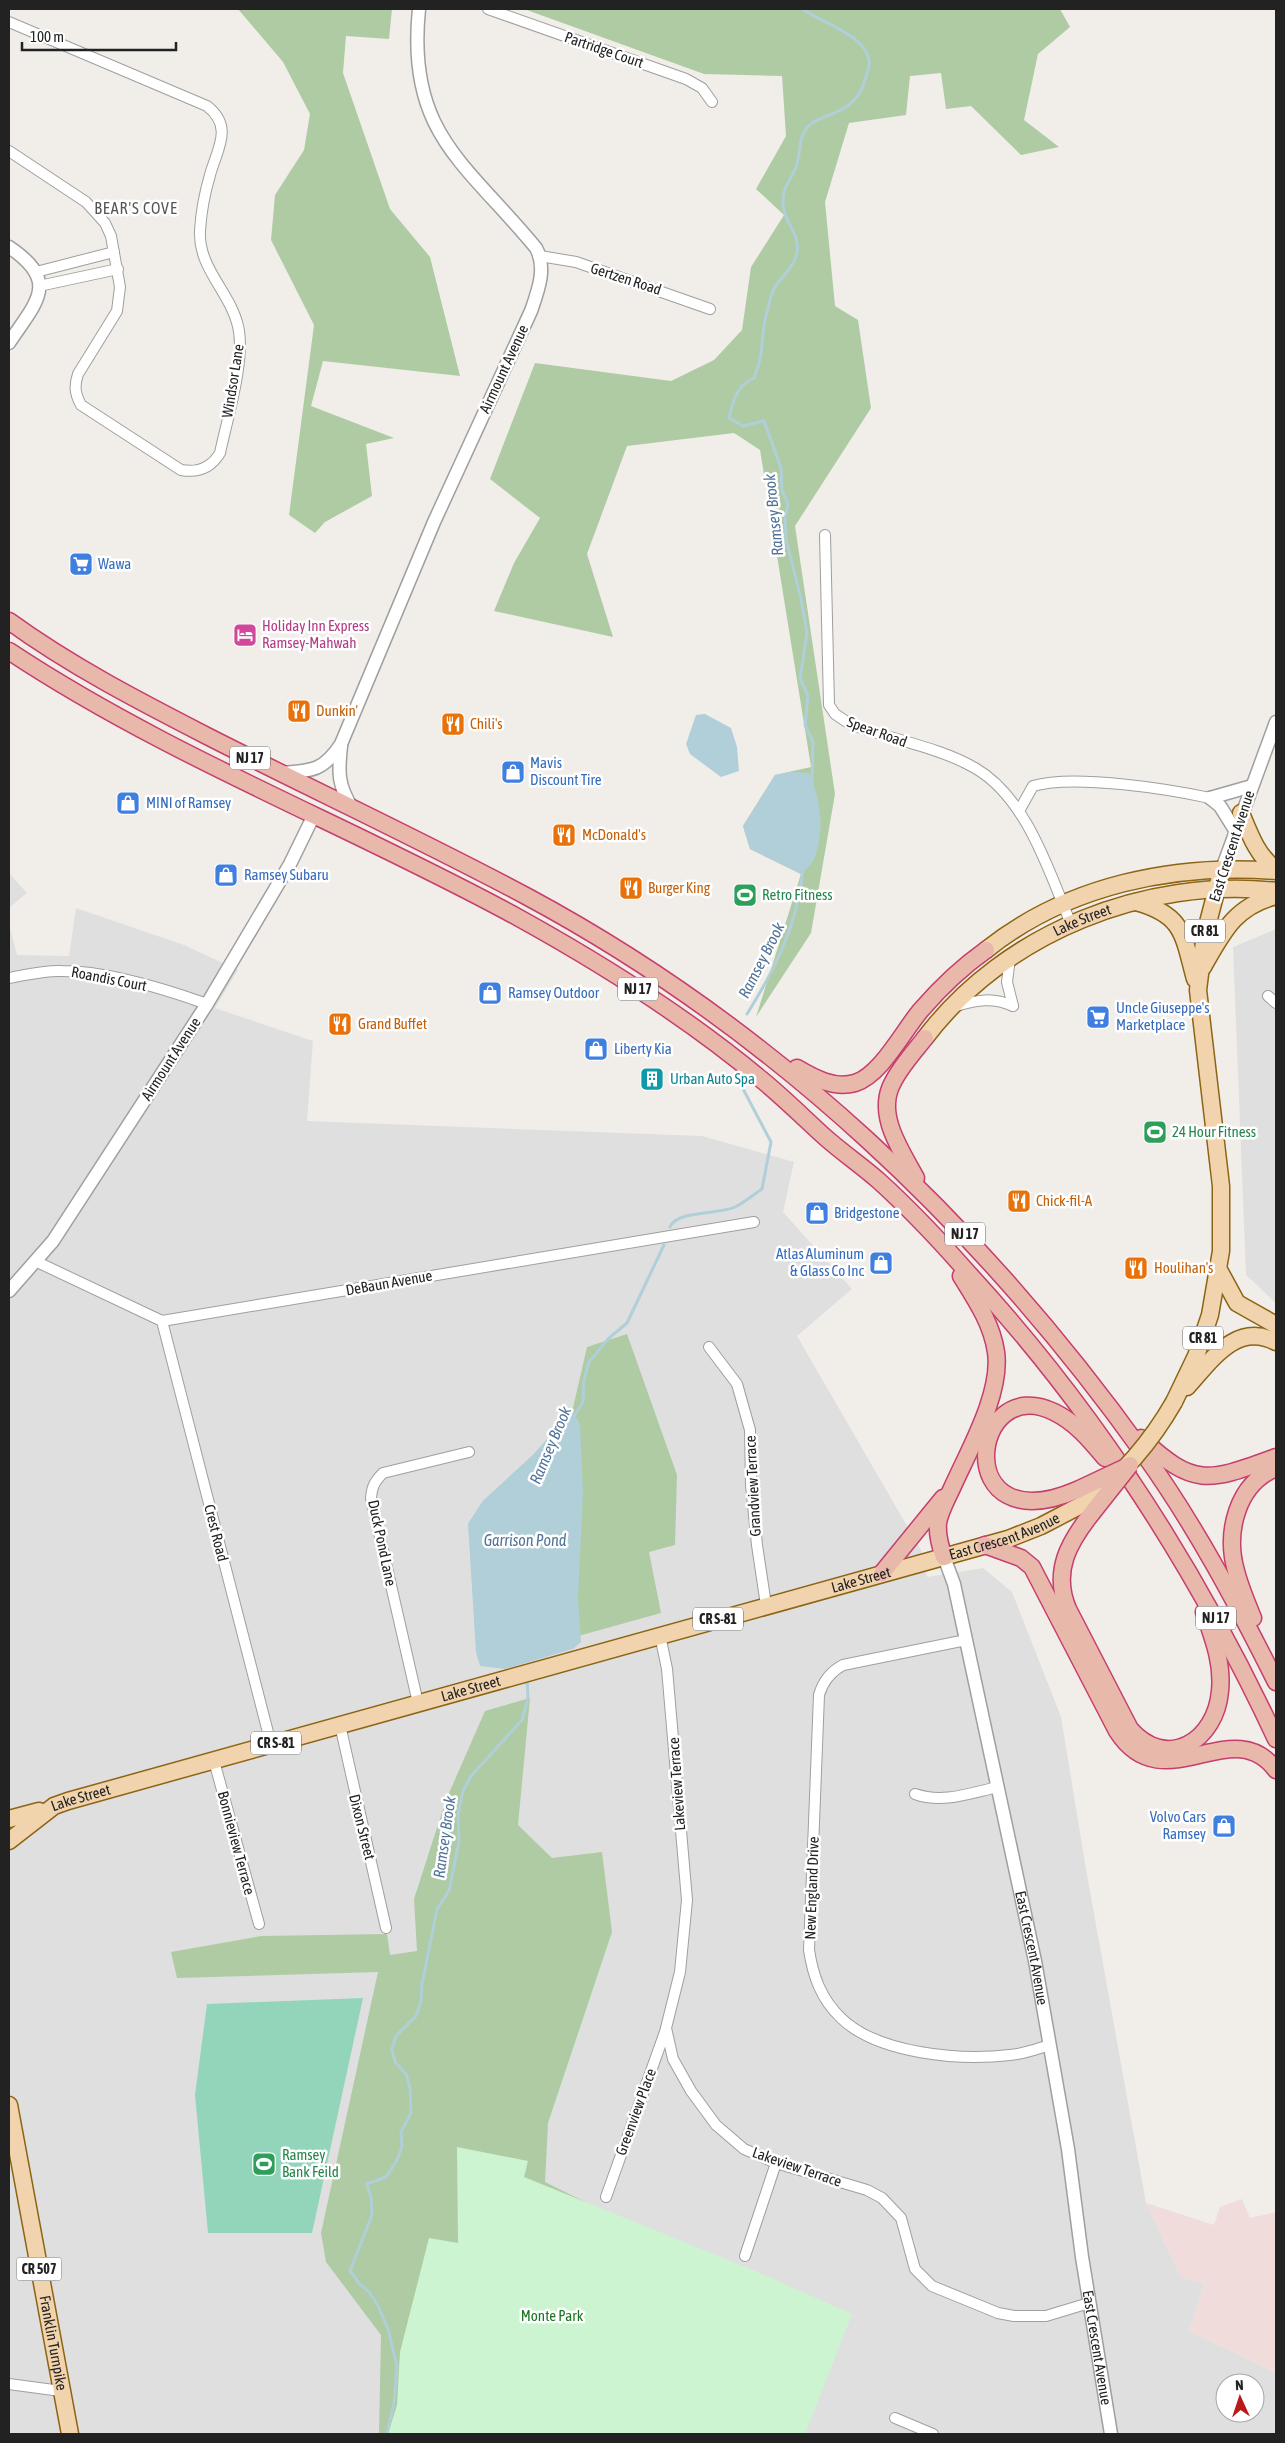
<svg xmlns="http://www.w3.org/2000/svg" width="1285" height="2443" font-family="'Asap Condensed',sans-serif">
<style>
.residential{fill:#dfdfdf;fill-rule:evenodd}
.commercial{fill:#efdcdb}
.forest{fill:#afcba3}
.park{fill:#cdf4d0}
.pitch{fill:#92d5bb}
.water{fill:#b0cfd8}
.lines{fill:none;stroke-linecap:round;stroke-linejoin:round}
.stream{stroke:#b0cfd8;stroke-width:3}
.minor-casing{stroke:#9f9f9f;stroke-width:12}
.tertiary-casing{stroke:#9f9f9f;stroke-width:15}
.primary-casing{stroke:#8c6413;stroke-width:19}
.trunk-casing{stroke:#c73e6d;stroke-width:19}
.minor{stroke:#fff;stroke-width:10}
.tertiary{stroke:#fff;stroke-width:12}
.primary{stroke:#f1d4ae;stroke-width:16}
.trunk{stroke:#e8b8ab;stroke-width:16}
.primary-bridge-casing{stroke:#8c6413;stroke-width:19;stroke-linecap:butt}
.trunk-bridge-casing{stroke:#c73e6d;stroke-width:19;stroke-linecap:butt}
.primary-bridge{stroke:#f1d4ae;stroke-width:16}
.trunk-bridge{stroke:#e8b8ab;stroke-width:16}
.labels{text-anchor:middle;stroke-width:5;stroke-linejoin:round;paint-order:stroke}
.shield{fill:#fff;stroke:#646464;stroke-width:1}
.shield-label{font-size:14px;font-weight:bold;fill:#222}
.street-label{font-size:15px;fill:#222;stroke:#fff}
.shop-label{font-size:15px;fill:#366cbe;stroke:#fff;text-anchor:start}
.hotel-label{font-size:15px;fill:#b23c85;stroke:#fff;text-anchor:start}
.food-label{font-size:15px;fill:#c56008;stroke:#fff;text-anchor:start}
.leisure-label{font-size:15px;fill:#27864d;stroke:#fff;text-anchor:start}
.culture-label{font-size:15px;fill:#0d838f;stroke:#fff;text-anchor:start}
.park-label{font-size:15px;fill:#1a7522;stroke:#fff}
.neighbourhood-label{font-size:16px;letter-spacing:1px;fill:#555;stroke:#fff}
.water-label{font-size:16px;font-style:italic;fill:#527498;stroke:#fff}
</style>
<rect width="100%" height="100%" fill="#f1eeea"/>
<g class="residential">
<polygon points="9,873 27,893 9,908"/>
<path d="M76,908l108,37 54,25 -23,38 98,33 -6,80 395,15 92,26 -11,50 69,77 -55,47 124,214 6,27 56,-9 29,24 49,125 25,152 60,334 35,74 23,7 -15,47 87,42v61h-1267v-1509l8,30 52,1zM1225,2383h30v30h-30z"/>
<polygon points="1276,929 1276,1303 1246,1275 1233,947"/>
</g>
<polygon class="commercial" points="1242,2199 1250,2218 1276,2212 1276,2373 1189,2331 1204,2284 1181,2277 1146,2203 1214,2225 1220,2207"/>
<g class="forest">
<polygon points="238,9 392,9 389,39 346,36 343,73 390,209 430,257 460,376 323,361 311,406 394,438 366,444 372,496 325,522 315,533 289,515 314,325 271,240 275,195 304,150 310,114 283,62"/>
<polygon points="524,9 1060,9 1070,27 1038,54 1024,120 1059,147 1021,155 971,106 946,109 941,73 910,76 906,115 849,123 825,202 835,306 858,320 871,408 795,526 835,794 811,933 756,1017 801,874 750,849 743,826 775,775 811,767 760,450 734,433 627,446 587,554 613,637 494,611 514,563 540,518 490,479 535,363 671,381 714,360 742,330 751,267 784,215 756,189 786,136 782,76 704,74"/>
<polygon points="627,1334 677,1475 675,1545 649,1552 661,1613 495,1659 468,1524 483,1501 533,1455 572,1412 587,1347"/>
<polygon points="530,1698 518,1825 552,1858 602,1852 612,1932 548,2123 545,2182 722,2270 684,2434 379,2434 381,2335 326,2262 321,2233 378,1972 177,1978 171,1952 261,1936 387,1934 390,1955 417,1951 414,1899 446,1800 485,1711"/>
</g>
<polygon class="park" points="457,2147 528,2161 524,2177 753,2270 852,2314 805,2434 388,2434 397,2405 400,2352 429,2238 458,2243"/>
<polygon class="pitch" points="363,1998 312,2233 208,2233 195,2095 207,2004"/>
<g class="water">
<polygon points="705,714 731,728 737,747 739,771 721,777 690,754 686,744 696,715"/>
<path d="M790,772l19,1c12,26 16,59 5,86 -2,6 -9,11 -13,15l-51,-25 -7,-23 32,-51z"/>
<polygon points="572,1412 580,1424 583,1493 578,1599 581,1642 573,1649 505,1669 480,1666 476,1652 468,1524 483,1501 533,1455"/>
</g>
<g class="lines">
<g class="stream">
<path d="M803,9c18,14 64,26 66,52 1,6 -2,13 -4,19 -12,42 -51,29 -62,54 -4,9 -3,21 -6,30 -5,17 -18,24 -13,46 3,15 16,25 13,42 -3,17 -15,23 -22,35 -3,5 -5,12 -6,18 -6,16 -6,31 -8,48 0,8 -5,18 -7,25 -18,8 -21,23 -25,40l14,8 21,-5 17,47 1,22 6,14 -3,13 1,22 15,60 6,34 -7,46 8,17 -3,29 8,17 -1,41"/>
<path d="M747,1014c29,-46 51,-91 56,-145"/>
<path d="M670,1227c7,-17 48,-12 65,-20 10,-5 18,-12 27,-18l9,-47 -30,-57"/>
<polyline points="573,1418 583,1402 584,1380 589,1362 608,1339 627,1323 664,1245"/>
<polyline points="387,2434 394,2403 397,2366 388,2329 378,2306 370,2293 359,2283 350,2271 372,2215 371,2198 367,2184 386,2177 396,2162 402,2147 401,2132 411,2113 410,2088 406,2074 395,2062 392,2049 396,2036 416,2016 421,2002 422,1984 437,1909 449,1891 459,1841 458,1815 463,1791 471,1776 522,1720 528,1698 527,1679"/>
</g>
<g class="minor-casing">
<g id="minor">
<polyline points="488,9 686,79 702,88 712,102"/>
<path d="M9,22l198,84c27,21 10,43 3,69 -5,17 -9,38 -10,56 -2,37 30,61 38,95 8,33 -11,93 -18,127 -9,15 -22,20 -39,17l-100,-65c-6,-11 -7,-19 -3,-31l39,-63 3,-24 -9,-51 -6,-13 -19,-21 -77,-51"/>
<polyline points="540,256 576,262 710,309"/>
<polyline points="36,272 114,252"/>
<polyline points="39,286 118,269"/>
<path d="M825,535l4,170 6,9 15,10c39,15 89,23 125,44 52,30 74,104 96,156"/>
<path d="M1019,811l14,-25c41,-12 135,3 177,12"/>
<polyline points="1010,958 1007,982 1013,1006"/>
<path d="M9,978c17,-3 35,-8 53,-7 44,0 103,18 145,33"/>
<polyline points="1268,996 1276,1003"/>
<path d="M956,1006c21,-6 37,-9 57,0"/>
<polyline points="35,1261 162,1321 754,1222"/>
<polyline points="162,1321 271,1744"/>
<polyline points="709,1347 737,1384 750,1430 751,1485 757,1545 766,1605"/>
<polyline points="660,1635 667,1669 687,1900 680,1972 666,2028 673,2059 691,2091 716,2125 744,2149 776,2163 867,2190 882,2198 901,2218 915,2269 932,2286 998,2313 1014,2316 1046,2316 1089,2303"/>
<path d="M966,1640l-123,25c-13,7 -20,16 -24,30l-10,255c4,26 12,49 32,68 37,36 120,43 169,37 14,-1 27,-6 40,-10"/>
<path d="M418,1703l-47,-205c1,-12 4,-17 12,-25l86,-21"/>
<polyline points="340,1725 386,1928"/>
<polyline points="214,1761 259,1924"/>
<path d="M915,1794c28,10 55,-1 83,-7"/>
<polyline points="606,2197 666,2029"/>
<polyline points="745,2256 776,2163"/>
<polyline points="9,2384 61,2391"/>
<polyline points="895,2418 933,2434"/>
</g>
</g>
<g class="tertiary-casing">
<g id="tertiary">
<path d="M9,247c52,35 27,55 0,96"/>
<path d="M341,746c-3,27 -3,39 11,62"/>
<path d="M282,773c31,-2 42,-3 59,-29l93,-222 97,-211c7,-20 16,-43 5,-63 -70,-85 -130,-115 -117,-239"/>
<polyline points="1210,798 1252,786"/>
<polyline points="1210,798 1220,806 1235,830"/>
<polyline points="1222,869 1276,722"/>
<polyline points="9,1291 53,1241 207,1004 290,864 314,815"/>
<path id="s1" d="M944,1557l10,27 81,377 33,188 14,108 29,177"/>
</g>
</g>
<g class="primary-casing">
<g id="primary">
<path d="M1241,813c9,22 16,42 35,57"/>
<path d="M1136,902c48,13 47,33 59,77"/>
<path d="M986,950c81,-65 189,-87 290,-79"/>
<path d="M1203,967c20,-35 32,-61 73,-71"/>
<path id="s2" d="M925,1038c80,-106 221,-161 351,-147"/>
<polyline points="1219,1270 1237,1303 1276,1325"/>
<path d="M1187,1387c24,-26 49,-66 89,-45"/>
<polyline points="1174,1402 1196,1356 1210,1315 1221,1251 1221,1186 1198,990 1205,934 1222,869"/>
<polyline points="9,1819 39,1811"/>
<path id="s3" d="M9,1841l45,-35 14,-5 940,-262 33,-13 46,-24"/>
<path id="s4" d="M9,2105l61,329"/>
</g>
</g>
<g class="trunk-casing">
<g id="trunk">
<path d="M9,621c62,45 130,80 198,115 106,54 214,104 319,160 248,133 455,330 618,558 51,71 93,150 132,228"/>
<path d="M9,651c160,106 342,175 510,267 85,47 169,100 243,162 22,18 43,39 64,58 17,15 36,28 53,43 32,29 62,61 90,93 128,139 227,294 307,465"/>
<path d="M797,1068c17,10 37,21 58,15 26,-8 48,-52 66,-73 19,-22 41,-43 65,-60"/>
<path d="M916,1178c-15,-28 -41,-64 -23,-96 8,-16 21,-30 32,-44"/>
<path d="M1141,1438c54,51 69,43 135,19"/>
<path d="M1077,1490c-128,55 -107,-119 -23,-78 21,10 36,28 51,46"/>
<path d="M1092,1513c-23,29 -40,58 -24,96l62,120c38,43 86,11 90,-38 3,-28 -7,-53 -16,-79"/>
<path d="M985,1545l36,13 11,9 85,164c46,72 115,-20 159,39"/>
<path d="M944,1557c-4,-11 -7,-22 -6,-34 2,-12 9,-24 14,-35 17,-38 50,-95 44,-136 -4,-28 -20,-52 -35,-76"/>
<polyline points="882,1573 943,1498"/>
<path d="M1253,1618c-6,-15 -13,-31 -17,-47 -11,-39 1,-87 40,-103"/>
</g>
</g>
<use href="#minor" class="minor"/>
<use href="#tertiary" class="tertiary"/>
<use href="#primary" class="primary"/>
<use href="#trunk" class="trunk"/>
<g class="primary-bridge-casing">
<path id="primary-bridge" d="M1087,1502c37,-28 64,-60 87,-100"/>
</g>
<g class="trunk-bridge-casing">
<g id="trunk-bridge">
<polyline points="1077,1490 1126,1467"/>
<polyline points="1092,1513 1130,1465"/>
</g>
</g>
<use href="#primary-bridge" class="primary-bridge"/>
<use href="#trunk-bridge" class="trunk-bridge"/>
</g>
<defs>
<g id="supermarket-square" transform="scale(1.25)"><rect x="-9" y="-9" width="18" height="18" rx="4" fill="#3f7fe0" stroke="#fff"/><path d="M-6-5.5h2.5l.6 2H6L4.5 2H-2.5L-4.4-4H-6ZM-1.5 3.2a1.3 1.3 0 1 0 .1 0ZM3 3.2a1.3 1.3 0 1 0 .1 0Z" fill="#fff"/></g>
<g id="hotel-square" transform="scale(1.25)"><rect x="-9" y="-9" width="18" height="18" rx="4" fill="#d1479c" stroke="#fff"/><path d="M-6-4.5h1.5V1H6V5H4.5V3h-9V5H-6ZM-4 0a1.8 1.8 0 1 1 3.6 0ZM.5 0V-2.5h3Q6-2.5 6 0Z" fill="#fff"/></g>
<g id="restaurant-square" transform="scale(1.25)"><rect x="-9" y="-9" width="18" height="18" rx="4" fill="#e8710a" stroke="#fff"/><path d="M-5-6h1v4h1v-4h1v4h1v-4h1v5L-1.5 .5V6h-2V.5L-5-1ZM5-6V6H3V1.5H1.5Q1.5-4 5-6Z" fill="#fff"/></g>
<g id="shop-square" transform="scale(1.25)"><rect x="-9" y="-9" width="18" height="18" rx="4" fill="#3f7fe0" stroke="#fff"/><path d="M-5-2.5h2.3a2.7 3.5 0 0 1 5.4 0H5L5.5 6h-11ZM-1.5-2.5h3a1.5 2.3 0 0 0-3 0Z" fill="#fff"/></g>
<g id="stadium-square" transform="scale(1.25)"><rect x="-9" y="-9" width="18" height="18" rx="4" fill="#2e9e5b" stroke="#fff"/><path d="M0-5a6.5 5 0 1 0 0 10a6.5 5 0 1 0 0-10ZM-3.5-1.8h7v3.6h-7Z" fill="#fff"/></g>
<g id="building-square" transform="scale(1.25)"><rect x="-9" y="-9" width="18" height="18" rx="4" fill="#0f9aa8" stroke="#fff"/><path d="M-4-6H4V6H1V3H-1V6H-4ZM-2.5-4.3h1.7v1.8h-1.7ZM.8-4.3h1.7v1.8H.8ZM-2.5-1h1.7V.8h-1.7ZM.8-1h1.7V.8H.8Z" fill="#fff"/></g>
</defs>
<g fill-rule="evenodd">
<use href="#supermarket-square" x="81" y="564"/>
<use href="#hotel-square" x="245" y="635"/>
<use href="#restaurant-square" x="299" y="711"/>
<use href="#restaurant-square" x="453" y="724"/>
<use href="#shop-square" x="513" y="772"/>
<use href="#shop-square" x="128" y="803"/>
<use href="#restaurant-square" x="564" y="835"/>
<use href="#shop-square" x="226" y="875"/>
<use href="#restaurant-square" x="631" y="888"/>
<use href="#stadium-square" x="745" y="895"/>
<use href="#shop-square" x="490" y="993"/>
<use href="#supermarket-square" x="1098" y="1017"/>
<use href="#restaurant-square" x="340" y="1024"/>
<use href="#shop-square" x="596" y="1049"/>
<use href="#building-square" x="652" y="1079"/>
<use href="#stadium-square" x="1155" y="1132"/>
<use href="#restaurant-square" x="1019" y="1201"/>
<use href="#shop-square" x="817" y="1213"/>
<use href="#shop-square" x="881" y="1263"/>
<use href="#restaurant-square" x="1136" y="1268"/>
<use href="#shop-square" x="1224" y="1826"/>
<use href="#stadium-square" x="264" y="2164"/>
</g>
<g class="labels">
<g class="shield">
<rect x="230" y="746.5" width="40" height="23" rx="4"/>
<rect x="1185" y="919.5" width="40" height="23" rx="4"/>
<rect x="618" y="977.5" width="40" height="23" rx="4"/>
<rect x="945" y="1222.5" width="40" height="23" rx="4"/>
<rect x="1183" y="1326.5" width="40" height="23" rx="4"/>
<rect x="1196" y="1606.5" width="40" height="23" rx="4"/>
<rect x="693" y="1607.5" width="50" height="23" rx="4"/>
<rect x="251" y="1731.5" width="50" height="23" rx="4"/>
<rect x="16.5" y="2257.5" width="45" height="23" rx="4"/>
</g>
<g class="shield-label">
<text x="250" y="763">NJ 17</text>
<text x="1205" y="936">CR 81</text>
<text x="638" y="994">NJ 17</text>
<text x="965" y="1239">NJ 17</text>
<text x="1203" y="1343">CR 81</text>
<text x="1216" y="1623">NJ 17</text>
<text x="718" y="1624">CR S-81</text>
<text x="276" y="1748">CR S-81</text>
<text x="39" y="2274">CR 507</text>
</g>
<g class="street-label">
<text transform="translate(604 50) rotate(19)" y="5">Partridge Court</text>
<text transform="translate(626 279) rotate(18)" y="5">Gertzen Road</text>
<text transform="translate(504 369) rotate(-65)" y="5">Airmount Avenue</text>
<text transform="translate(233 381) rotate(-81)" y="5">Windsor Lane</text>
<text transform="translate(877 732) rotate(20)" y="5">Spear Road</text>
<text transform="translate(1232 846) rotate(-72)" y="5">East Crescent Avenue</text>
<text dy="5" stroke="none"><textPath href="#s2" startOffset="199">Lake Street</textPath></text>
<text transform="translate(109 979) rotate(11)" y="5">Roandis Court</text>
<text transform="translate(171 1059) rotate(-57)" y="5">Airmount Avenue</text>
<text transform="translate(389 1283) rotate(-10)" y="5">DeBaun Avenue</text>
<text transform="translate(753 1486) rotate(-93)" y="5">Grandview Terrace</text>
<text transform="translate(216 1533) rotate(76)" y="5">Crest Road</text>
<text dy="5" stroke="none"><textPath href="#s3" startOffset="1045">East Crescent Avenue</textPath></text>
<text transform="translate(382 1543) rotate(78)" y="5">Duck Pond Lane</text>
<text dy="5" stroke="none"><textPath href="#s3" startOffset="895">Lake Street</textPath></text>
<text dy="5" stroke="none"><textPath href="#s3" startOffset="490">Lake Street</textPath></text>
<text transform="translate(677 1784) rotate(-94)" y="5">Lakeview Terrace</text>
<text dy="5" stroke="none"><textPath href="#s3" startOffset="85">Lake Street</textPath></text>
<text transform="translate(362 1827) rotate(76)" y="5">Dixon Street</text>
<text transform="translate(236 1843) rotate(75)" y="5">Bonnieview Terrace</text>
<text transform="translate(812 1888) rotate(-88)" y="5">New England Drive</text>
<text dy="5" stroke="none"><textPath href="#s1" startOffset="401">East Crescent Avenue</textPath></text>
<text transform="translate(636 2112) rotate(-70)" y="5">Greenview Place</text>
<text transform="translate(797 2167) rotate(19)" y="5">Lakeview Terrace</text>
<text dy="5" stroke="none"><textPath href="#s4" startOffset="242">Franklin Turnpike</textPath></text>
<text dy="5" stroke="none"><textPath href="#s1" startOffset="806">East Crescent Avenue</textPath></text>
</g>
<g class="shop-label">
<text x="98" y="569">Wawa</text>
<text x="530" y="768">Mavis<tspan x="530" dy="17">Discount Tire</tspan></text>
<text x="146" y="808">MINI of Ramsey</text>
<text x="244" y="880">Ramsey Subaru</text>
<text x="508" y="998">Ramsey Outdoor</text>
<text x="1116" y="1013">Uncle Giuseppe's<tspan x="1116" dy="17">Marketplace</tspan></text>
<text x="614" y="1054">Liberty Kia</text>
<text x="834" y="1218">Bridgestone</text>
<text x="864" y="1259" text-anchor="end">Atlas Aluminum<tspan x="864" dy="17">&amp; Glass Co Inc</tspan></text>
<text x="1206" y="1822" text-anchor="end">Volvo Cars<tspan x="1206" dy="17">Ramsey</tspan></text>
</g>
<g class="hotel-label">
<text x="262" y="631">Holiday Inn Express<tspan x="262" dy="17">Ramsey-Mahwah</tspan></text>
</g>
<g class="food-label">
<text x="316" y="716">Dunkin'</text>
<text x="470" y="729">Chili's</text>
<text x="582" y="840">McDonald's</text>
<text x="648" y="893">Burger King</text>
<text x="358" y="1029">Grand Buffet</text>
<text x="1036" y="1206">Chick-fil-A</text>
<text x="1154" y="1273">Houlihan's</text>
</g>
<g class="leisure-label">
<text x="762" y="900">Retro Fitness</text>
<text x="1172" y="1137">24 Hour Fitness</text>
<text x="282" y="2160">Ramsey<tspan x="282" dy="17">Bank Feild</tspan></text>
</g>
<g class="culture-label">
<text x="670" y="1084">Urban Auto Spa</text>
</g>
<g class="park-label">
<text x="552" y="2321">Monte Park</text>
</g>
<g class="neighbourhood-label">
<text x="136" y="214">BEAR'S COVE</text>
</g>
<g class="water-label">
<text transform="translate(773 515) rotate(-96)" y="6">Ramsey Brook</text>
<text transform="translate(761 960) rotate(-63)" y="6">Ramsey Brook</text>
<text transform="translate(550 1445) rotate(-67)" y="6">Ramsey Brook</text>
<text x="525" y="1546">Garrison Pond</text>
<text transform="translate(444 1837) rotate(-82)" y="6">Ramsey Brook</text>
</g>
</g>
<rect width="1285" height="2443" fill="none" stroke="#222222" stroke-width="20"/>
<g transform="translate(1240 2398) rotate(357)"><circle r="24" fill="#ffffff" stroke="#a7a7a7"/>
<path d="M0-4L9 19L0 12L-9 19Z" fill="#ba1919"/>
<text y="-8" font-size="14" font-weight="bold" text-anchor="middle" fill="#222222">N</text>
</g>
<path d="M22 42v8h154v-8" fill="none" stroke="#222222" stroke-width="2.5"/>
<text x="30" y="42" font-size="15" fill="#222222" stroke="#ffffff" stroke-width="4" paint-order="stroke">100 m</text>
</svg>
